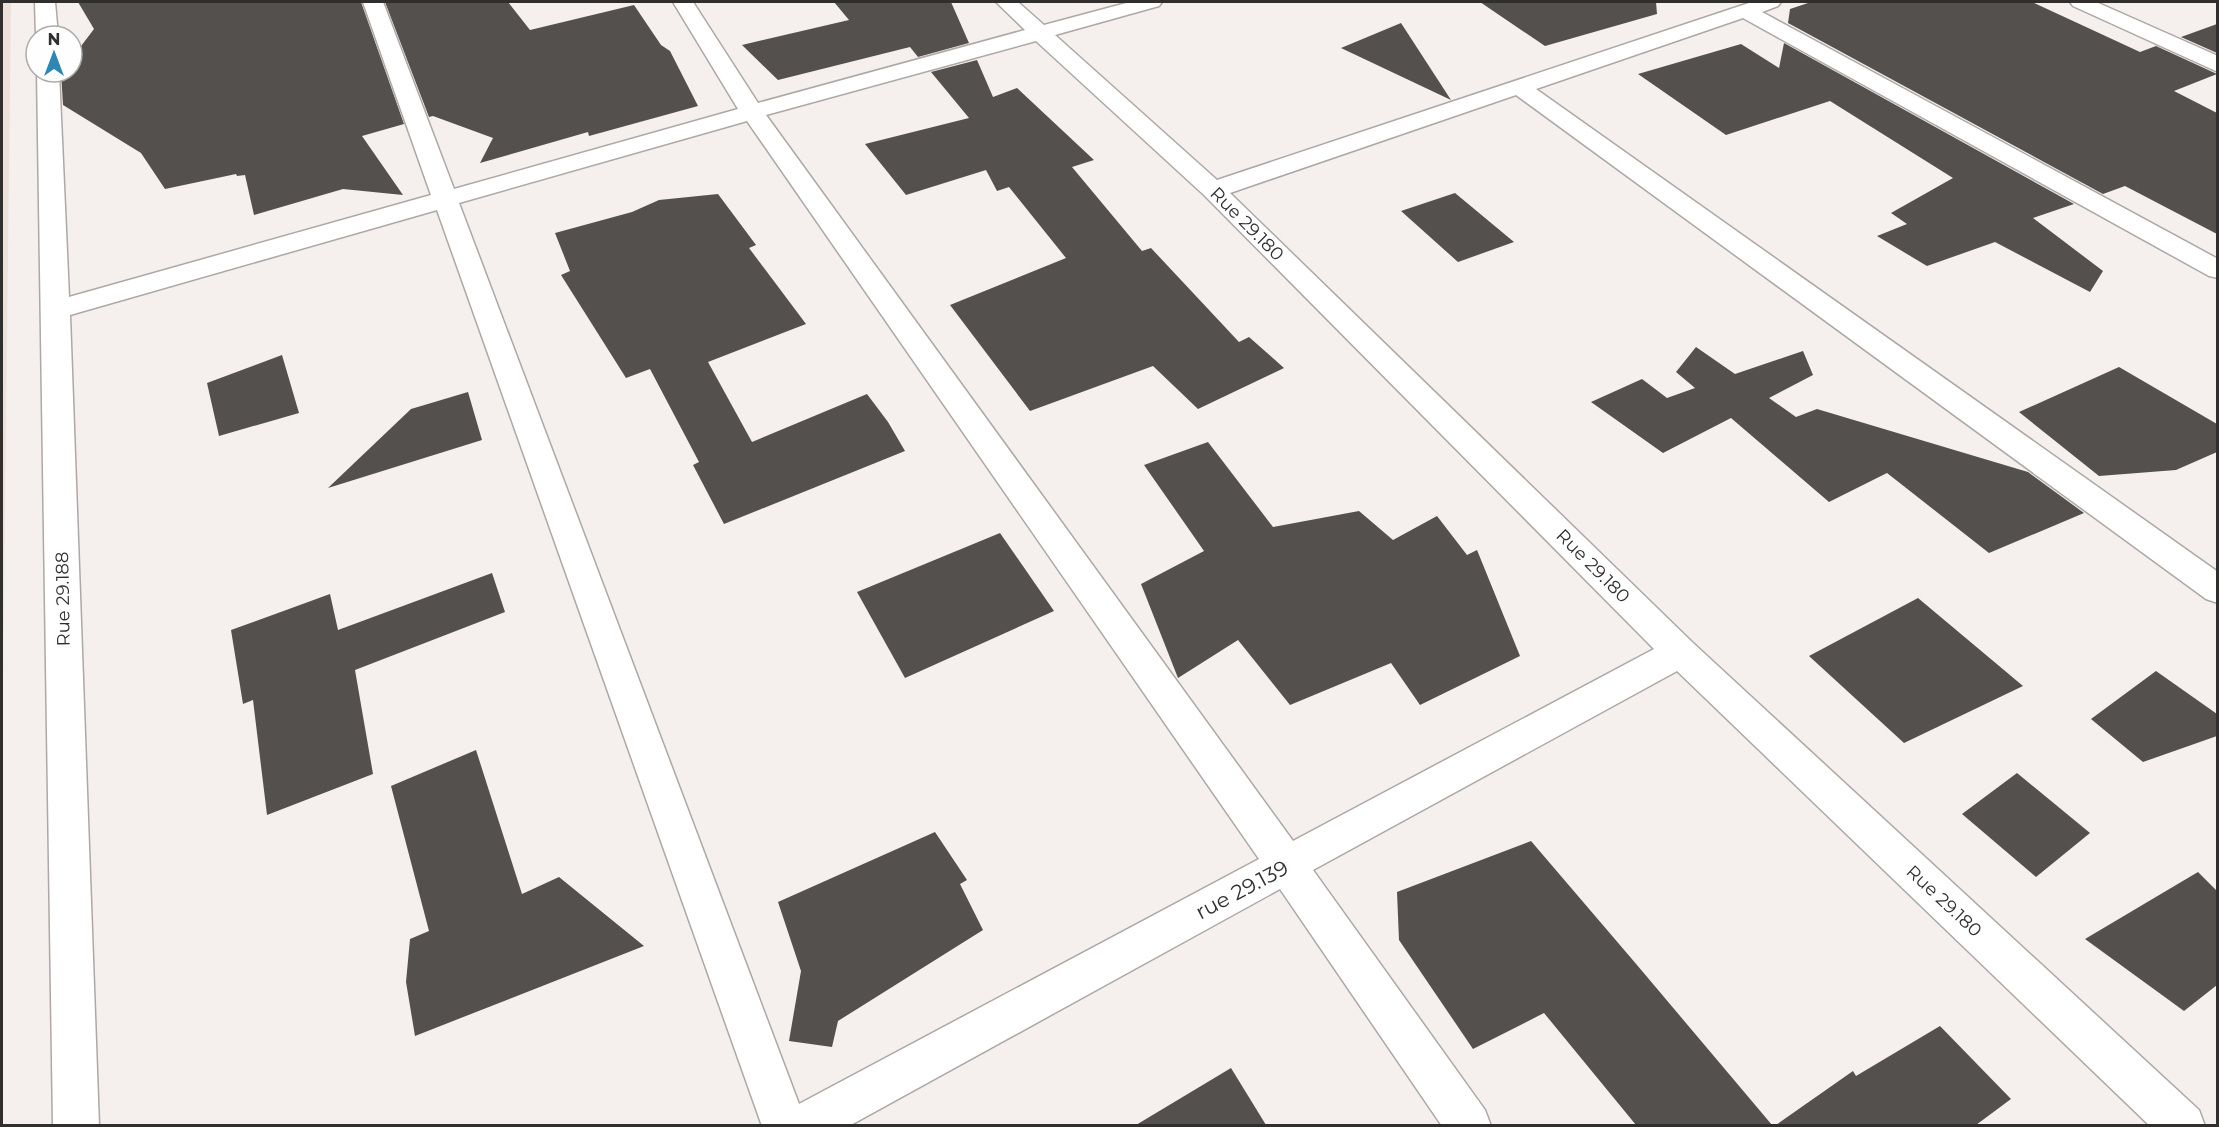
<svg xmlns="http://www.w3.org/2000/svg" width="2219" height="1127" font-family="Montserrat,sans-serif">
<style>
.built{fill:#ede1da}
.building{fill:#54504d}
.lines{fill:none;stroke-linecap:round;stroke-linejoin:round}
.minor-casing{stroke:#ada8a5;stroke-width:3}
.minor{fill:#fff;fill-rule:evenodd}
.labels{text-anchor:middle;stroke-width:6;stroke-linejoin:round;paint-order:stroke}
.street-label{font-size:18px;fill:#312f2e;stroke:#fefefe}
.near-street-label{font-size:21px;fill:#312f2e;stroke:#fefefe}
</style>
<rect width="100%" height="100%" fill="#f5f0ed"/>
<polygon class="built" points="2,2 11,2 2,763"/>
<g class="building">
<polygon points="78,2 361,2 404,124 362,136 403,195 343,189 254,215 245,175 237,176 236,174 165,189 141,153 63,105 61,72 72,72 72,58 94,29"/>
<polygon points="385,2 508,2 530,30 634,5 661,45 670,51 698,106 589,136 588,132 480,163 493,138 433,116 429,117"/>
<polygon points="834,2 951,2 969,43 918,57 910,47 778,80 742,45 849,20"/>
<polygon points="1480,2 1656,2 1657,14 1545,46"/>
<polygon points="1811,2 2032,2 2140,52 2156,46 2217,74 2174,91 2217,113 2217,234 2125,186 2103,194 1788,23 1790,9"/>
<polygon points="1401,23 1451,100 1341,48"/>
<polygon points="2217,24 2217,53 2181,37"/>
<polygon points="1784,43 2074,204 2033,218 2103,271 2090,292 1995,242 1927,266 1877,236 1907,224 1891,213 1953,178 1830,101 1726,135 1638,74 1741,44 1779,68"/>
<polygon points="977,60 993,97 1017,88 1094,160 1072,167 1142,251 1151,248 1239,342 1249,337 1284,368 1198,409 1153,366 1030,411 950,305 1066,258 1009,187 997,191 986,170 906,195 865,144 969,118 931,72"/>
<polygon points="1455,193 1514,242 1458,262 1401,211"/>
<polygon points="718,194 756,245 749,248 806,324 708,362 752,442 867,394 888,422 905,451 724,524 693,465 699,462 650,369 626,378 561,275 570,271 555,233 632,212 659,200"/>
<polygon points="1696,347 1735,374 1803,351 1813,375 1769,398 1796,417 1817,409 2028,472 2084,513 1989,553 1887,473 1829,502 1731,418 1663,453 1591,402 1642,379 1667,398 1695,388 1676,372"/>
<polygon points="282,355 299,413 219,436 207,383"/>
<polygon points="2119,367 2217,424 2217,452 2176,470 2099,476 2019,412"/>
<polygon points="468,392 482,440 328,488 411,409"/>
<polygon points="1208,442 1273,527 1359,511 1393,540 1437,516 1467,555 1477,550 1520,656 1420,705 1391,663 1290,705 1238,640 1178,678 1141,584 1204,551 1144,465"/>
<polygon points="1000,533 1054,611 905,678 857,592"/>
<polygon points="492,573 505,612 355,670 373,774 267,815 253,700 243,704 231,630 330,594 338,630"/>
<polygon points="1918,598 2023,686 1904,743 1809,656"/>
<polygon points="2156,671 2217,714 2217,736 2143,762 2091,719"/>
<polygon points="476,750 522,894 559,877 644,946 415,1036 406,982 410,939 429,931 391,786"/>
<polygon points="2017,773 2090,833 2036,877 1962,814"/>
<polygon points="935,832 967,880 960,884 983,930 838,1021 832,1047 789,1041 801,971 778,902"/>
<polygon points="1531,841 1637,965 1772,1125 1636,1125 1544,1013 1473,1049 1399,940 1397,892"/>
<polygon points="2198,872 2217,891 2217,985 2184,1011 2085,939"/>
<polygon points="1940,1026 2011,1099 1976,1125 1776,1125 1853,1071 1856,1076"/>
<polygon points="1231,1068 1266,1125 1136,1125"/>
</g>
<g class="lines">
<g class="minor-casing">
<g id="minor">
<polygon points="35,2 55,2 58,36 36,36"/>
<path d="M363,2h20l71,187 284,-80 -65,-107h20l65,101 267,-73 -29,-28h22l26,23 86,-23h32l-3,4 -104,29 162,145 535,-178h29l-3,4 -16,6 456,247v19l-9,-2 -466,-258 -207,71 682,483v31l-12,-4 -690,-504 -286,98 462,449 507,468 6,16h-55l-473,-455 -364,199 172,240 6,16h-49l-162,-237 -431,237h-87l-325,-916 -367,105 29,811h-46l-16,-1054h22l10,225 362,-102zM1036,41l168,154 450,454 -361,192 -527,-726zM747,121l512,738 -460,245 -340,-901z"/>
<polygon points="2070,2 2096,2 2218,56 2218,72 2073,6"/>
</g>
</g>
<use href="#minor" class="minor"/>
</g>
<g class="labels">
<g class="street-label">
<text transform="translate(1247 224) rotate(45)" y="6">Rue 29.180</text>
<text transform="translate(1593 566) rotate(45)" y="6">Rue 29.180</text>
<text transform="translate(63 599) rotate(-91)" y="6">Rue 29.188</text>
<text transform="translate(1944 901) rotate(43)" y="6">Rue 29.180</text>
</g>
<g class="near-street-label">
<text transform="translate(1242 890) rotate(-28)" y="7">rue 29.139</text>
</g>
</g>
<rect width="2219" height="1127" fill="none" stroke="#312f2e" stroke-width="6"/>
<g transform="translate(54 54)"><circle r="28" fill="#fefefe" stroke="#acabab" stroke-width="1.5"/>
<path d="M0-4.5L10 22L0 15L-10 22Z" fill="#2d86b4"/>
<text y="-9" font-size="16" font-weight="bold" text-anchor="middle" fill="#312f2e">N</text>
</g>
</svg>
